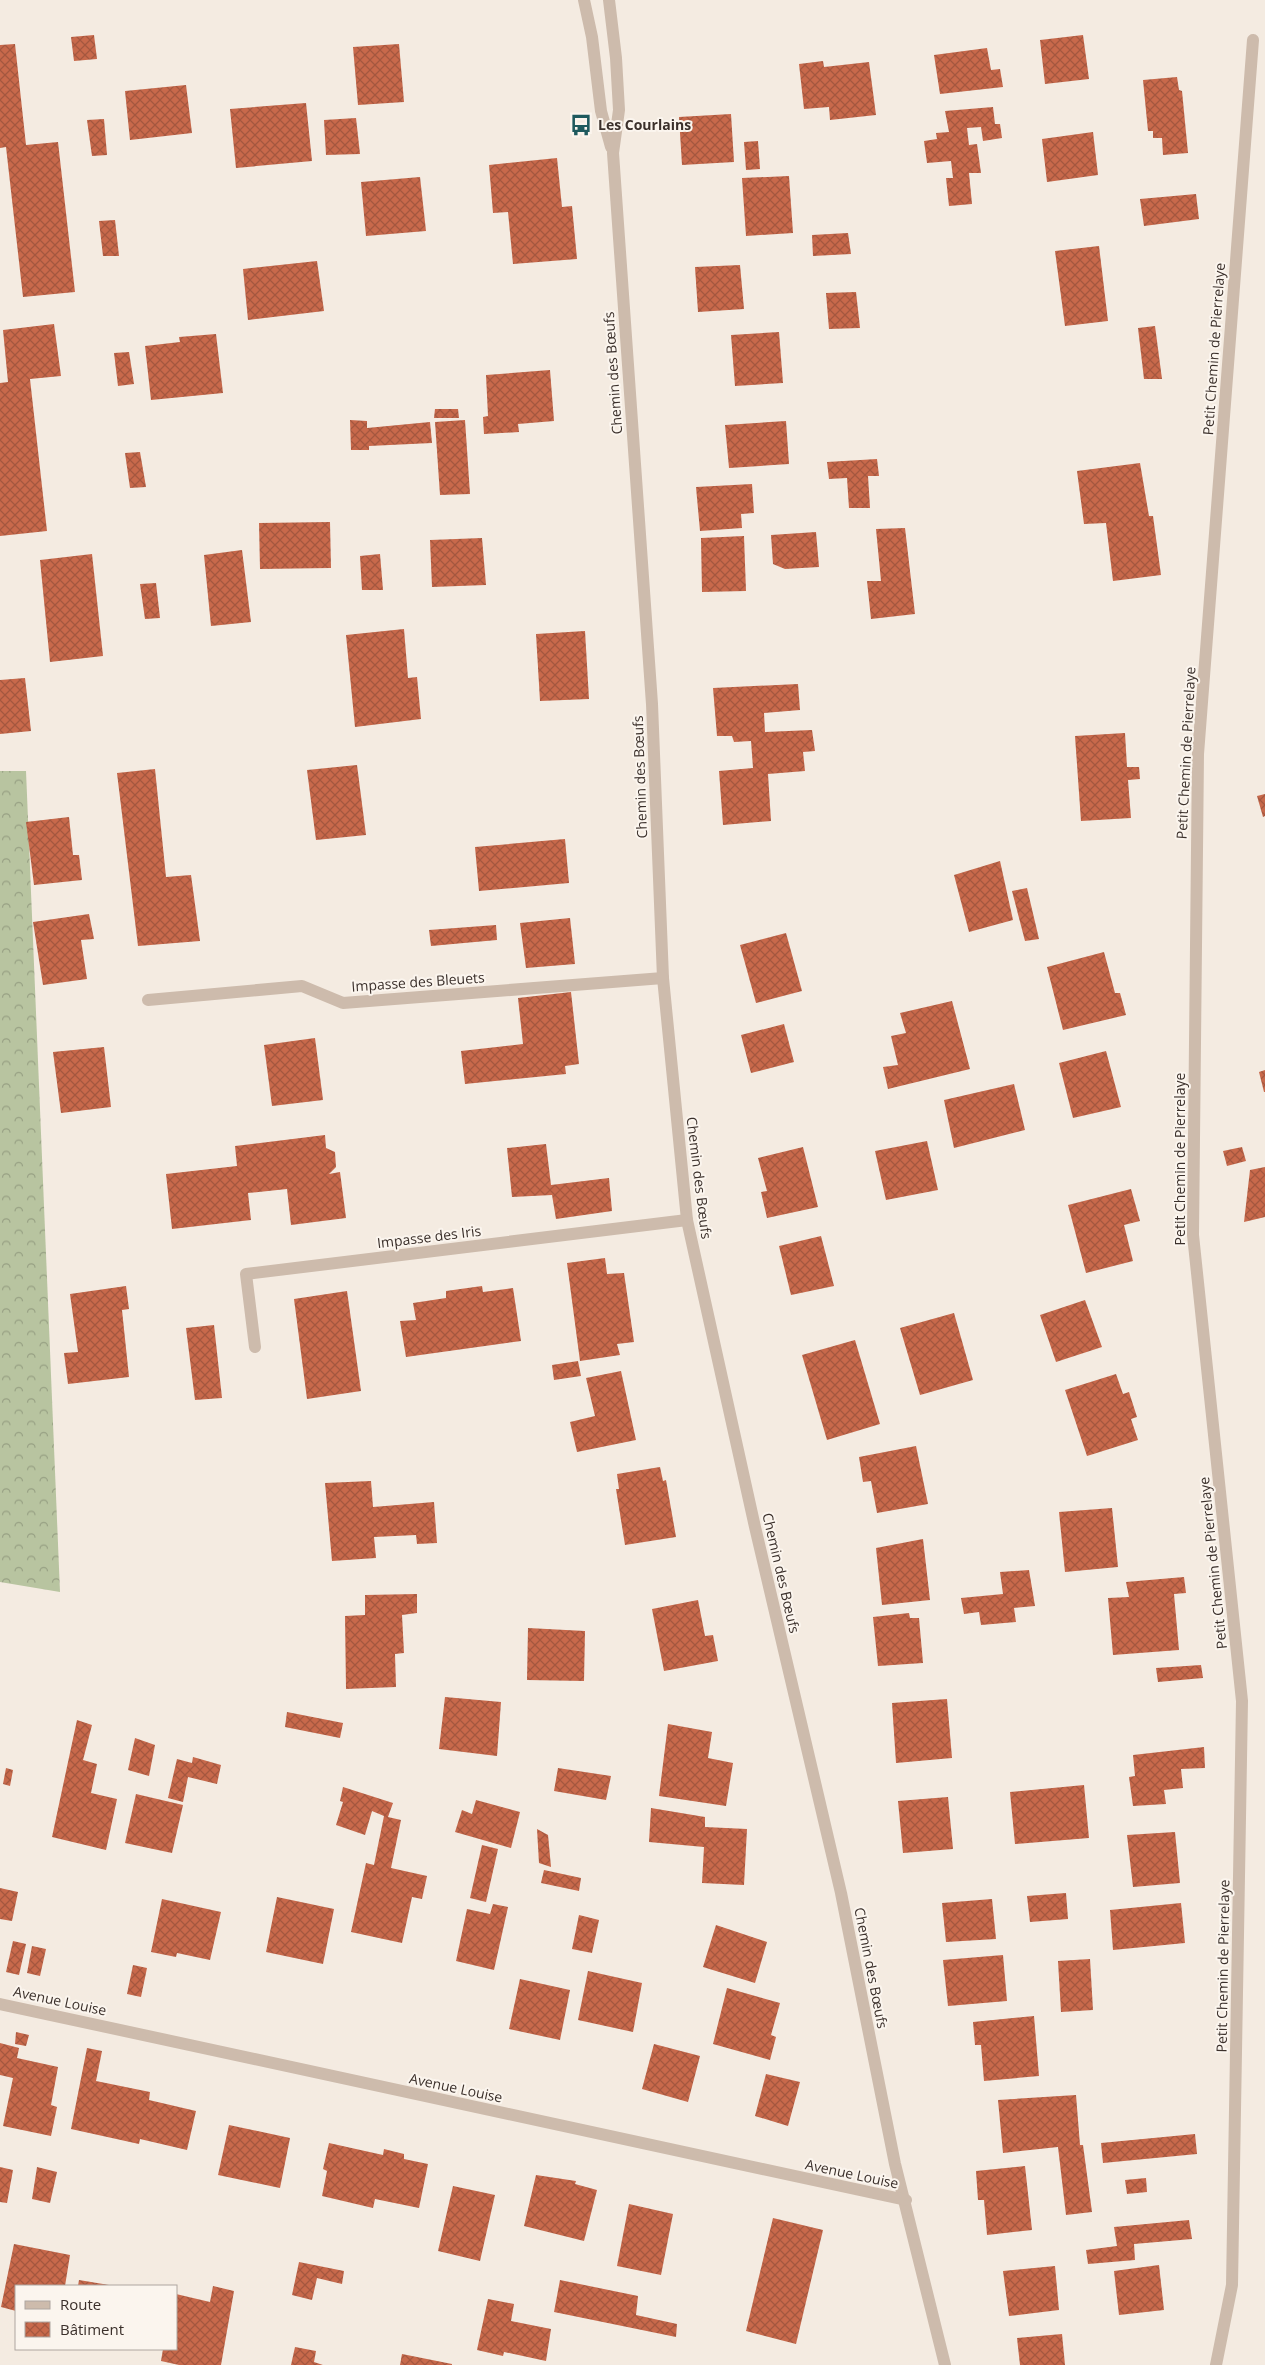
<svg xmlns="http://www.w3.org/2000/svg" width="1265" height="2365" font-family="'Open Sans',sans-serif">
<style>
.forest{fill:url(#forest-crowns)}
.building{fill:url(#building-cross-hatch)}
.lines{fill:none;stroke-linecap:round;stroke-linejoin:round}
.minor{stroke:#cdbbac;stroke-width:12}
.labels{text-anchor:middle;stroke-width:4;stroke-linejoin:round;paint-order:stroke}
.poi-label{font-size:14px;font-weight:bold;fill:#3b302b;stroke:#fbf5ee;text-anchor:start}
.street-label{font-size:14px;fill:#3b302b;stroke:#fbf5ee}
</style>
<defs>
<pattern id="forest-crowns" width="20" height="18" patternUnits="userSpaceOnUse" patternTransform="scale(1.25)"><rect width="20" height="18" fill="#b8c4a0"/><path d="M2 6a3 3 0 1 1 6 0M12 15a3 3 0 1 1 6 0" fill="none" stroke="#97a083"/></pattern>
<pattern id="building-cross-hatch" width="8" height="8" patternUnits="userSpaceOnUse" patternTransform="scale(1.25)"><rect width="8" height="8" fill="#c8694b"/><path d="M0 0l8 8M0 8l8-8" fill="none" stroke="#a4573f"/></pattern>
</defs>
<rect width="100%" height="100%" fill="#f4ebe1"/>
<polygon class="forest" points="0,771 26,771 60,1592 0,1582"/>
<g class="building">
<polygon points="94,35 97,59 74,61 71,37"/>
<polygon points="1083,35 1089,79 1045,84 1040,40"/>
<polygon points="15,44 26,145 58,142 75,292 23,297 6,147 0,148 0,45"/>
<polygon points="399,44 404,102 358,105 353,47"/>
<polygon points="987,48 991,70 1000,69 1003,87 940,94 934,55"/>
<polygon points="823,61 824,67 869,62 876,115 830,120 829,107 804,109 799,64"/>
<polygon points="1177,77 1179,90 1182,91 1188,153 1163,155 1162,138 1153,138 1153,131 1148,131 1143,80"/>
<polygon points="186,85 192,133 130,140 125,91"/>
<polygon points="306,103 312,161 236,168 230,109"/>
<polygon points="993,107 995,124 1000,124 1002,138 983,141 981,127 967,128 969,145 977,144 981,173 969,173 972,204 949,206 946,178 953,178 951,161 927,163 924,141 937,139 936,133 949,132 945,111"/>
<polygon points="731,114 734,162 682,165 679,117"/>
<polygon points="356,118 360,154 326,155 324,120"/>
<polygon points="104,119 107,155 92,156 87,120"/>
<polygon points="1093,132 1098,175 1047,182 1042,139"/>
<polygon points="758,141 760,169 746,170 744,142"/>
<polygon points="557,158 562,207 572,206 577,259 513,264 508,212 493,213 489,165"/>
<polygon points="789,176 793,233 746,236 742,178"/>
<polygon points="420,177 426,231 366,236 361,182"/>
<polygon points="1196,194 1199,219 1144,226 1140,199"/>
<polygon points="115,220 119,256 103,256 99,221"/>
<polygon points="848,233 851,254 813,256 812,235"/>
<polygon points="1099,246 1108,321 1065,326 1055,251"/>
<polygon points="317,261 324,311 248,320 243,269"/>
<polygon points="740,265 744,309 698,312 695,267"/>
<polygon points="856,292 860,328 829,329 826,293"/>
<polygon points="54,324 61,376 30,379 47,531 0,536 0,383 8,382 3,330"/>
<polygon points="1155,326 1162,379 1144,379 1138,328"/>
<polygon points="779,332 783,383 735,386 731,335"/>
<polygon points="216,334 223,393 151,400 145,346 180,342 179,337"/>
<polygon points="129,352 134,384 118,386 114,353"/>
<polygon points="550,370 554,421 518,424 519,432 484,434 483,417 488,416 486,375"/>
<polygon points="435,409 458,409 459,418 434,418"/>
<polygon points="350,420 367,421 367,428 430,422 432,443 369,446 369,450 351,450"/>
<polygon points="465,420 470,494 440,495 435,422"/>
<polygon points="786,421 789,464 729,468 725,425"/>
<polygon points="140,452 146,487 130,488 125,453"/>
<polygon points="877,459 879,476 868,476 870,508 849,508 847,478 829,479 827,462"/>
<polygon points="1140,463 1149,516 1153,516 1161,575 1113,581 1106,523 1084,524 1077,471"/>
<polygon points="752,484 754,513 741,514 742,528 700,531 696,487"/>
<polygon points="330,522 331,568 260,569 259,523"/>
<polygon points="905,528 915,614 871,619 867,581 881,581 876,529"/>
<polygon points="816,532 819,567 785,569 773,564 771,535"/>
<polygon points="744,536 746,591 702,592 701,538"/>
<polygon points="482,538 486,585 432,587 430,540"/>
<polygon points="242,550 251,622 211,626 204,555"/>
<polygon points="92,554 103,656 50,662 40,560"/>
<polygon points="380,554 383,590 362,590 360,556"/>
<polygon points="156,583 160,618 145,619 140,584"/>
<polygon points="404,629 408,678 417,677 421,719 355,727 346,635"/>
<polygon points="585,631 589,699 540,701 536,634"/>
<polygon points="25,678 31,731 0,734 0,680"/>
<polygon points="798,684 800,710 764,713 765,732 812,730 815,751 803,752 805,771 768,774 771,821 723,825 719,771 753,768 751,741 734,742 732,736 717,736 713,688"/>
<polygon points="1125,733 1127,767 1139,767 1140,779 1128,780 1131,818 1081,821 1075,736"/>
<polygon points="357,765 366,835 316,840 307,770"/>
<polygon points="155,769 166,877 191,875 200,941 138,946 117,773"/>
<polygon points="1265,794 1265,816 1263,817 1257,796"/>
<polygon points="69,817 73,855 79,855 82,880 34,885 26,822"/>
<polygon points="565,839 569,883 479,891 475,847"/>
<polygon points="1000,861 1013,920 969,932 954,875"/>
<polygon points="1027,888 1039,939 1025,941 1012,891"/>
<polygon points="89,914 94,939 81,940 87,979 43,985 33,922"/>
<polygon points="570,918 575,964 526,968 520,923"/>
<polygon points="496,925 497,940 431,946 429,930"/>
<polygon points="786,933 802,991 756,1003 740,945"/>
<polygon points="1104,952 1115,993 1120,993 1126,1015 1063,1030 1047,967"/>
<polygon points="571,992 579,1064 565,1066 566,1074 465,1084 461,1051 523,1044 518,998"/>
<polygon points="952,1001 970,1069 888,1089 883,1067 898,1065 891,1036 906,1033 900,1013"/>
<polygon points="784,1024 794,1062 751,1073 741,1035"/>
<polygon points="315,1038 323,1100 272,1106 264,1045"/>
<polygon points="104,1047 111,1107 61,1113 53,1052"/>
<polygon points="1106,1051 1121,1107 1073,1118 1059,1063"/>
<polygon points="1265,1070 1265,1092 1264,1092 1259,1072"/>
<polygon points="1014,1084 1025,1130 954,1148 944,1100"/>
<polygon points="325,1135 326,1148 335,1152 336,1167 329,1174 340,1172 346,1218 291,1225 287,1189 248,1193 251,1220 172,1229 166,1174 237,1166 235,1146"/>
<polygon points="927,1141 938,1190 886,1200 875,1151"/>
<polygon points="546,1144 551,1185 609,1178 612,1211 556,1219 552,1195 512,1197 507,1148"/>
<polygon points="803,1147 818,1207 767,1218 761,1192 767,1191 758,1158"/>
<polygon points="1242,1147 1246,1161 1227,1166 1223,1151"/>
<polygon points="1265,1167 1265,1217 1244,1222 1250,1170"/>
<polygon points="1131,1189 1140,1221 1124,1225 1133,1261 1086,1273 1068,1205"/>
<polygon points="821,1236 834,1286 791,1295 779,1246"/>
<polygon points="605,1258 607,1274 624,1273 634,1342 617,1344 620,1355 580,1361 567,1263"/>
<polygon points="126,1286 129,1309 122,1310 129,1377 68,1384 64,1353 78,1352 70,1294"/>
<polygon points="482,1286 483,1292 513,1288 521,1341 406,1357 400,1321 416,1320 413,1303 446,1298 446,1291"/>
<polygon points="347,1291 361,1391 307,1399 294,1299"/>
<polygon points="1085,1300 1102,1347 1056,1362 1040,1315"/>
<polygon points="954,1313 973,1380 920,1395 900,1328"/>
<polygon points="214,1325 222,1398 195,1400 186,1328"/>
<polygon points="855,1340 880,1424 827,1440 802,1355"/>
<polygon points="578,1361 581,1376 554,1380 552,1365"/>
<polygon points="621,1371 636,1440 577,1452 570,1422 595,1416 586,1378"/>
<polygon points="1116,1374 1123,1394 1129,1392 1137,1417 1131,1419 1138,1440 1087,1456 1065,1390"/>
<polygon points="916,1446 928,1504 877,1513 871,1481 863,1482 859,1457"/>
<polygon points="660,1467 663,1481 666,1480 676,1537 625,1545 616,1489 619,1489 617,1474"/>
<polygon points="371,1481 373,1507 434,1502 437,1543 417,1544 416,1535 374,1537 376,1558 332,1561 325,1483"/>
<polygon points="1112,1508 1118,1567 1065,1572 1059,1512"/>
<polygon points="923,1539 930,1600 882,1605 876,1548"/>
<polygon points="1029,1570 1035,1606 1014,1608 1016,1622 981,1625 979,1612 964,1614 961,1598 1003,1594 1000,1572"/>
<polygon points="1184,1577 1186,1593 1174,1594 1179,1650 1113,1655 1108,1598 1129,1597 1126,1582"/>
<polygon points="417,1594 417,1613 402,1615 404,1653 395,1654 396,1687 346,1689 345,1616 365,1615 365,1595"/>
<polygon points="698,1600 705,1636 713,1635 718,1661 664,1671 652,1609"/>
<polygon points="909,1613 910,1618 919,1618 923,1663 878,1666 873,1617"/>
<polygon points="528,1628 585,1631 584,1681 527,1680"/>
<polygon points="1201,1665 1203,1678 1158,1682 1156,1668"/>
<polygon points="445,1697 501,1702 497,1756 439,1749"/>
<polygon points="947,1699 952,1758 896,1763 892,1703"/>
<polygon points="287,1712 343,1723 340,1738 285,1727"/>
<polygon points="77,1720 92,1725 83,1760 97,1764 91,1793 117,1799 106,1850 52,1837"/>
<polygon points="668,1724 712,1732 708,1758 733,1763 726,1806 659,1796"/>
<polygon points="135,1738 155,1745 149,1776 128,1770"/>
<polygon points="1204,1747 1205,1768 1181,1769 1183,1788 1164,1790 1166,1804 1133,1806 1129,1777 1135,1776 1133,1755"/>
<polygon points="193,1757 221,1765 217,1784 188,1777 183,1802 168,1798 177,1759 192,1763"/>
<polygon points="6,1768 13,1770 10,1786 3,1784"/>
<polygon points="558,1768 611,1776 606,1800 554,1791"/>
<polygon points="1084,1785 1089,1838 1015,1844 1010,1792"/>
<polygon points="343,1787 393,1803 388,1817 401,1820 391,1868 427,1876 422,1899 412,1897 402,1943 351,1932 366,1863 374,1865 384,1816 372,1811 365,1835 336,1825 343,1802 340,1801"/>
<polygon points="136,1794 183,1805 172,1853 125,1843"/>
<polygon points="948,1797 953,1849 903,1853 898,1801"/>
<polygon points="476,1800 520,1812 511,1848 455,1832 462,1810 472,1814"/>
<polygon points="651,1808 705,1817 705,1827 747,1829 744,1885 702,1883 704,1847 649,1842"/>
<polygon points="537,1829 548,1835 551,1867 539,1863"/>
<polygon points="1175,1832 1180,1883 1133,1887 1127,1835"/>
<polygon points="482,1845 498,1849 486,1902 470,1898"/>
<polygon points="544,1870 581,1878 579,1891 541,1883"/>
<polygon points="0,1888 18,1892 12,1921 0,1919"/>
<polygon points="1066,1893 1068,1919 1030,1922 1027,1896"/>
<polygon points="277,1897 334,1909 323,1964 266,1952"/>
<polygon points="162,1899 221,1912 210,1960 177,1953 176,1957 151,1952"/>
<polygon points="992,1899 996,1939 946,1942 942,1903"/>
<polygon points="1181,1903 1185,1943 1113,1950 1110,1910"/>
<polygon points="493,1904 508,1907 494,1970 456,1961 467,1909 490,1914"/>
<polygon points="579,1915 599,1920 592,1953 572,1949"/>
<polygon points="716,1925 767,1942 755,1983 703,1967"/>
<polygon points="13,1941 26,1944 19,1975 6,1972"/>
<polygon points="32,1946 46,1949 40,1976 27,1973"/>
<polygon points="1003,1955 1007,2001 948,2006 943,1960"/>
<polygon points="1090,1959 1093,2010 1061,2012 1058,1961"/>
<polygon points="133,1965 147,1968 141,1997 127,1994"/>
<polygon points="588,1971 642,1983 633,2032 578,2020"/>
<polygon points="520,1979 570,1990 560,2040 509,2029"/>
<polygon points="727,1988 780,2003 771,2035 776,2037 770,2060 713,2044"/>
<polygon points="1034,2016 1039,2076 984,2081 981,2045 975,2045 973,2022"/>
<polygon points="16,2032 29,2035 26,2046 15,2044"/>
<polygon points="0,2043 19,2048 17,2058 58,2067 51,2105 57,2107 51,2136 3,2126 13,2078 0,2075"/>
<polygon points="654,2044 700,2056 688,2102 642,2089"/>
<polygon points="87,2048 102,2051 96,2081 150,2092 149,2100 196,2111 187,2150 140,2139 139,2144 71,2129"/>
<polygon points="766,2074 800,2082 788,2126 755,2116"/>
<polygon points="1076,2095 1080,2145 1083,2145 1092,2212 1066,2215 1058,2147 1003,2153 998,2100"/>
<polygon points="229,2125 290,2138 280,2188 218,2175"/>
<polygon points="1195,2134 1197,2154 1103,2163 1101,2143"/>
<polygon points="329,2143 383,2155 384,2149 404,2154 404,2159 428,2164 419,2208 375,2199 373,2208 322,2196 327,2171 323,2169"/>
<polygon points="1025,2166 1032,2230 987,2235 984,2200 978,2200 976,2171"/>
<polygon points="0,2167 13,2170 7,2203 0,2202"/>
<polygon points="37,2167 57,2172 50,2203 32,2199"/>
<polygon points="536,2175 576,2181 575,2184 597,2190 584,2241 524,2226"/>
<polygon points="1146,2178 1147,2192 1127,2194 1125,2180"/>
<polygon points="453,2186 495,2195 480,2261 438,2251"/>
<polygon points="629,2204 673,2214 661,2275 617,2266"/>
<polygon points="773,2218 823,2230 796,2344 746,2331"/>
<polygon points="1189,2220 1192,2239 1134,2244 1135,2260 1088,2264 1086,2250 1117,2246 1114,2227"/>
<polygon points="14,2244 70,2255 65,2286 16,2286 16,2311 1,2307"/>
<polygon points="299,2262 344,2271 342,2284 317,2278 312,2300 292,2295"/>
<polygon points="1159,2265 1164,2310 1119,2315 1114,2271"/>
<polygon points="1055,2266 1059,2310 1009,2316 1003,2271"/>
<polygon points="79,2280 109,2285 109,2286 78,2286"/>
<polygon points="560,2280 638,2296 636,2315 677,2324 676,2337 554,2312"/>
<polygon points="213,2286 234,2291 221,2365 179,2365 161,2361 163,2349 176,2349 176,2294 210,2302"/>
<polygon points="488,2299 514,2304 511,2321 551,2329 546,2361 504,2352 503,2356 477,2350"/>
<polygon points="1062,2334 1065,2365 1020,2365 1017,2338"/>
<polygon points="295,2347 316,2351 314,2362 323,2365 291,2365"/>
<polygon points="402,2354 452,2364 452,2365 400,2365"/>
</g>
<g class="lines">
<g class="minor">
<polyline points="584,0 592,37 601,111 611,147"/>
<polyline points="609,0 616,58 619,110 613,153 652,704 663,978 687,1220 755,1527 841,1893 895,2164 945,2365"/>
<polyline points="148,1000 302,986 343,1003 663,978"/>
<polyline points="255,1347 246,1274 687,1220"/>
<polyline points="0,2004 906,2200"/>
<polyline points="1216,2365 1232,2285 1242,1701 1193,1235 1198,754 1253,40"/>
</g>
</g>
<defs>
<g id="bus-bare" transform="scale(1.725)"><path d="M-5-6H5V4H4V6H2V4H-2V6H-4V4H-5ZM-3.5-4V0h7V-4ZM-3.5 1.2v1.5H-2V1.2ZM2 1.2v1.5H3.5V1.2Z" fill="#1f5a5e" stroke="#fbf5ee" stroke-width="2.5" paint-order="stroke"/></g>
</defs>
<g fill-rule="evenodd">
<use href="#bus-bare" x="581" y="125"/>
</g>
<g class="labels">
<g class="poi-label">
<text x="598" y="130">Les Courlains</text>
</g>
<g class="street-label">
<text transform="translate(1214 349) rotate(-86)" y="5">Petit Chemin de Pierrelaye</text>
<text transform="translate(613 373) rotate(-94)" y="5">Chemin des Bœufs</text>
<text transform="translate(1186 753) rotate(-87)" y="5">Petit Chemin de Pierrelaye</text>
<text transform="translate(640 777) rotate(-92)" y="5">Chemin des Bœufs</text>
<text transform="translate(418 982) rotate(-4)" y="5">Impasse des Bleuets</text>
<text transform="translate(1180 1159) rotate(-90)" y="5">Petit Chemin de Pierrelaye</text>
<text transform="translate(699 1178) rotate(83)" y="5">Chemin des Bœufs</text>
<text transform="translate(429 1237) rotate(-7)" y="5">Impasse des Iris</text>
<text transform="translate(1213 1563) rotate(-96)" y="5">Petit Chemin de Pierrelaye</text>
<text transform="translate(781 1573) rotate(77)" y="5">Chemin des Bœufs</text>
<text transform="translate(1223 1966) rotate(-89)" y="5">Petit Chemin de Pierrelaye</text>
<text transform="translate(871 1968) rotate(79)" y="5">Chemin des Bœufs</text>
<text transform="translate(60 2001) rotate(12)" y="5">Avenue Louise</text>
<text transform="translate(456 2088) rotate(12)" y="5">Avenue Louise</text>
<text transform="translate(852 2174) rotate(12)" y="5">Avenue Louise</text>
</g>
</g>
<rect x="15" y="2285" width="162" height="65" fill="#fbf5ee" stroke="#aea6a0"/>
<rect x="25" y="2301" width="25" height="8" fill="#cdbbac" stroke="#aea6a0"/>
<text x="60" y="2310" font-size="15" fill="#3b302b">Route</text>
<rect x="25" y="2322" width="25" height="15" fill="url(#building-cross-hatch)" stroke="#aea6a0"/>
<text x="60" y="2335" font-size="15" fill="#3b302b">Bâtiment</text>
</svg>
